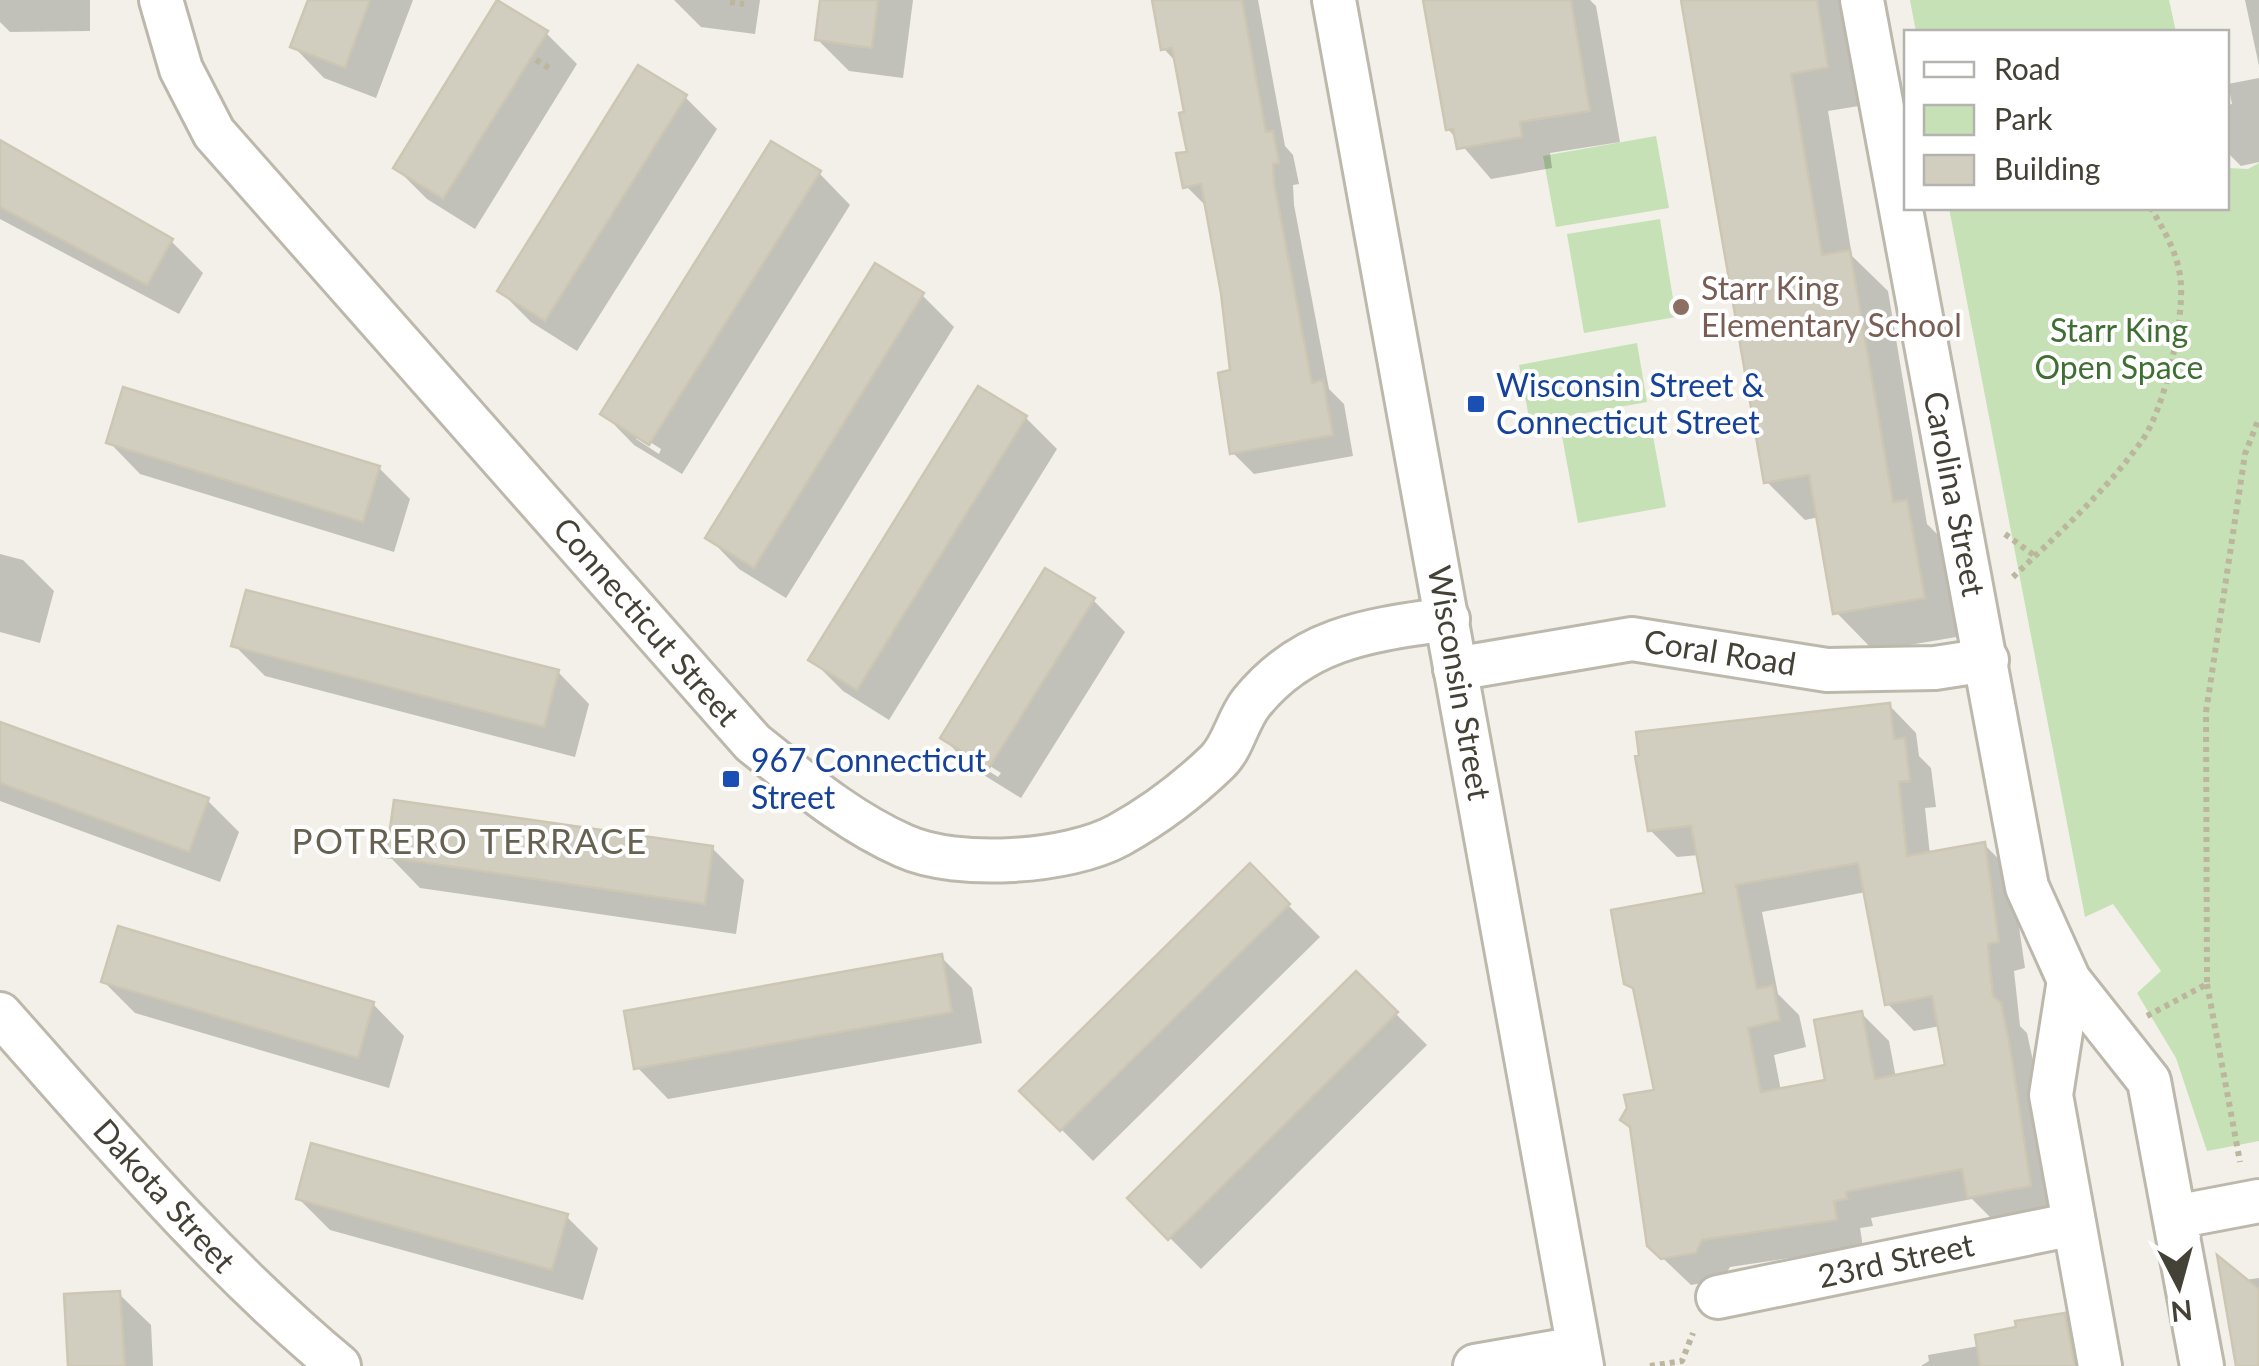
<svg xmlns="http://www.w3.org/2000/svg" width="2259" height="1366" font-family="Lato,sans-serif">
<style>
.green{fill:#c6e1b5}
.shadow{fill:#0003;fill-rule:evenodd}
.building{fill:#d2cebf;stroke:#ccc6b3;stroke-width:2.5;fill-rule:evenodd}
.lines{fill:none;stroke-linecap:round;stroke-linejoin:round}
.minor-casing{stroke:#bcb9ac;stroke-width:48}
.path{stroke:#bcb69f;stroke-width:6;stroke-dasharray:5 5;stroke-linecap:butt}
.minor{stroke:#fff;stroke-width:42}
.education-dot{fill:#8d6e63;stroke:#fff;stroke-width:4}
.transit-dot{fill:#1a4fb4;stroke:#fff;stroke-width:4}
.labels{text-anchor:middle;stroke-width:8;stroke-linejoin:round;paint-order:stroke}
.education-label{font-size:32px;fill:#785e54;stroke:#fff;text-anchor:start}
.park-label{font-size:32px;fill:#3f6f32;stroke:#fff}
.transit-label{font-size:32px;fill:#164399;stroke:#fff;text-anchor:start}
.street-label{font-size:32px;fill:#444137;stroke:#fff}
.neighbourhood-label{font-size:35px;letter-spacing:2.5px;fill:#666150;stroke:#fff}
</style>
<rect width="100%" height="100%" fill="#f2f0e8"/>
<g class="green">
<polygon points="1910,0 2169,0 2176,32 1916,32"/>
<polygon points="1656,136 1669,208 1556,227 1543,156"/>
<polygon points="2259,163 2259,1141 2207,1151 2176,1058 2137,993 2161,971 2113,904 2085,917 1949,208 2226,208 2227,168 2248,169"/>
<polygon points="1660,219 1676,317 1584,333 1567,234"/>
<polygon points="1637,343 1647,402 1530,423 1519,365"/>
<polygon points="1650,420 1666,507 1578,523 1562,436"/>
</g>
<g class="shadow">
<polygon points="0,0 90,0 90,31 10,32 0,22"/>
<polygon points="310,0 413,0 376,98 324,78 293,46"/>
<polygon points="674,0 760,0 755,34 701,27"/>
<polygon points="823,0 913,0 903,78 849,71 818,40"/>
<polygon points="1154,0 1258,0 1285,146 1293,155 1299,184 1293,185 1294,205 1329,389 1344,404 1353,456 1254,474 1233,453 1232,372 1223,292 1208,208 1186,186 1190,154 1187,114 1177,63 1164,49"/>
<polygon points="1426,0 1590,0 1596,6 1620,142 1550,153 1552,168 1491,179 1448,129"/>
<polygon points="1683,0 1857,0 1865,105 1828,111 1852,256 1888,291 1927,524 1944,541 1962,636 1874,651 1836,612 1819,517 1805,520 1767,482"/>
<polygon points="2245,0 2259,0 2259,66"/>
<polygon points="546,33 577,64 475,229 427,199 396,168"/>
<polygon points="2259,78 2259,162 2241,166 2226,151 2226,105 2232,104 2228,84"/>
<polygon points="685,97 717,129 577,351 531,322 500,291"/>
<polygon points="0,143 171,241 203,273 179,314 0,219"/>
<path d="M819,173l31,32 -168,269 -48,-29 -31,-32zM636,433l25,16 -2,5 -23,-15z"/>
<polygon points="922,295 954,327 786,598 739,569 708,537"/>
<polygon points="979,390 1026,418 1057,449 889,720 843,691 811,659"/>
<polygon points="109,442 379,468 410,499 394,552 140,474"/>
<polygon points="0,554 23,560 54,591 40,643 0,632"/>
<path d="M1093,600l32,32 -104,166 -47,-29 -31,-31zM976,757l25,16 -3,4 -22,-14z"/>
<polygon points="234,645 558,672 589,704 575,757 265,676"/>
<path d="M1889,705l27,28 3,23 12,12 5,39 -11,1 5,47 54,-11 27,28 14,96 -11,3 6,55 7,7 9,42 21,138 -60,11 -25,-25 -101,19 2,8 -13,2 3,19 -133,20 -7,12 -32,6 -42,-40 8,-153 -21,-99 -9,-10 80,-88 -8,-40 -22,2 -27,-27zM1866,892l21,111 27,28 26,-5 8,41 -52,11 -7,-37 -27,-27 -34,68 -47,9 -7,-36 32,-8 -7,-32 -21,-21 -16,-82z"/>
<polygon points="0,724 207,800 239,832 220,882 0,801"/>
<polygon points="712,848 744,880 736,934 420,888 389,856"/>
<polygon points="1250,867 1320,937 1093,1161 1023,1091"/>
<polygon points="941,957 972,988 982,1043 668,1099 637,1067"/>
<polygon points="1356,974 1427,1045 1201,1269 1130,1198"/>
<polygon points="104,982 373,1004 404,1036 389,1088 135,1013"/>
<polygon points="299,1199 566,1216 598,1248 583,1300 330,1230"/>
<polygon points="2259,1278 2259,1366 2235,1366 2238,1361 2224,1283"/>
<polygon points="119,1294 151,1325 153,1366 71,1366"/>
<polygon points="2064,1315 2085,1337 2092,1366 1921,1366 1929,1361 1928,1355 1979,1346"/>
</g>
<g class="building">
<polygon points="308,0 370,0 345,68 290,47"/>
<polygon points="497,0 548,31 443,199 393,168"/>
<polygon points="820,0 878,0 872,48 815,40"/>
<polygon points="1152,0 1242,0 1266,132 1273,131 1279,163 1273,164 1274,182 1312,383 1323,380 1333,435 1230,454 1218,373 1230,370 1221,293 1201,184 1183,188 1176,153 1187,152 1179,113 1184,112 1172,48 1161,50"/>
<polygon points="1423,0 1571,0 1590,111 1520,122 1522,137 1457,149 1453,129 1446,130"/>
<polygon points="1681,0 1817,0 1828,67 1791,74 1822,255 1850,250 1893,502 1907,500 1925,598 1833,614 1809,475 1764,483"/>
<polygon points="638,65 687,95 545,321 497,291"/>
<polygon points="0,140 173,239 147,285 0,207"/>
<polygon points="771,141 821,171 649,445 600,414"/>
<polygon points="875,263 924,293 754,568 705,538"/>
<polygon points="978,386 1027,416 857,690 808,660"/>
<polygon points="123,387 380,466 363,522 106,443"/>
<polygon points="1045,568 1095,598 989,768 940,738"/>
<polygon points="246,590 559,670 544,727 231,646"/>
<path d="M1890,703l4,36 11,-1 5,43 -11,1 8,74 78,-14 14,100 -11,2 5,52 8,7 9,43 21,140 -64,12 -5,-29 -116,23 1,7 -13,2 3,19 -135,20 -6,13 -35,6 -14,-13 -17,-119 -10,-7 7,-12 -3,-13 30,-5 -21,-102 -9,-4 -13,-74 93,-17 -13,-67 -43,5 -13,-75 4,-1 -3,-23zM1858,863l27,142 47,-9 13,69 -70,14 -13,-68 -48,9 11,60 -64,12 -13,-64 32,-8 -7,-35 -16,4 -21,-104z"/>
<polygon points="0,722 209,798 189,852 0,783"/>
<polygon points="394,800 713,846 705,904 386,857"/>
<polygon points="1250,863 1290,904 1060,1131 1019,1091"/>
<polygon points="118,926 374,1002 358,1058 101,982"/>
<polygon points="942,954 952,1012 634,1069 624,1011"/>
<polygon points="1356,971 1398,1012 1168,1240 1127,1198"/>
<polygon points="311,1143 568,1214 552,1270 296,1199"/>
<polygon points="2217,1255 2259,1289 2259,1366 2236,1366"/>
<polygon points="120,1291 125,1366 68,1366 64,1294"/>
<polygon points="2065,1313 2075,1366 1980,1366 1975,1335 2016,1327 2015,1321"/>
</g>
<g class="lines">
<g class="minor-casing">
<g id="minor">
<path d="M161,0l20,69 33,64 539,610c48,38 94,78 151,103 53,24 164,17 215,-11 36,-20 69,-45 98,-73 16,-15 20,-41 34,-59 53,-66 120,-73 197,-84"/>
<polyline points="1334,0 1582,1366"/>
<polyline points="1862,0 2027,887 2069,980 2149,1081 2202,1366"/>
<polyline points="1455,669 1632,639 1827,670 1935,668 1987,660"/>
<polyline points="2069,980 2051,1095 2100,1366"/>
<path d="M0,1014c109,122 213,247 339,352"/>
<polyline points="2175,1217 2259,1201"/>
<polyline points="1718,1297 2074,1224"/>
<polyline points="1475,1366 1578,1348"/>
</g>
</g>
<g class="path">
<polyline points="730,2 744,4"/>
<polyline points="536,60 549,68"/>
<polyline points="2005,534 2035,556"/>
<path d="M2013,577c44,-42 92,-85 128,-135 23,-31 42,-117 40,-156 -1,-29 -16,-54 -30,-78"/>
<polyline points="2207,984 2240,1162"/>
<polyline points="2147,1016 2207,984 2206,712 2245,454 2259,418"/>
<polyline points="1650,1366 1682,1361 1693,1333"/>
</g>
<use href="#minor" class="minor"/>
</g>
<circle class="education-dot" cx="1681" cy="307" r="10"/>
<g class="transit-dot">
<rect x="1466" y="394" width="20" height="20" rx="5"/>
<rect x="721" y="769" width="20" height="20" rx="5"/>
</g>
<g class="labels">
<g class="education-label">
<text x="1701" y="300">Starr King<tspan x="1701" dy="37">Elementary School</tspan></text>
</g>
<g class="park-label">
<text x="2119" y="342">Starr King<tspan x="2119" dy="37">Open Space</tspan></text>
</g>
<g class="transit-label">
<text x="1496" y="397">Wisconsin Street &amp;<tspan x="1496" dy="37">Connecticut Street</tspan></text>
<text x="751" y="772">967 Connecticut<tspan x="751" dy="37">Street</tspan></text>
</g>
<g class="street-label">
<text transform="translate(1954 494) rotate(79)" y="11">Carolina Street</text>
<text transform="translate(646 622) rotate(49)" y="11">Connecticut Street</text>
<text transform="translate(1720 653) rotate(9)" y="11">Coral Road</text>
<text transform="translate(1459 683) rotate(80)" y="11">Wisconsin Street</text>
<text transform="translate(164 1196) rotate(48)" y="11">Dakota Street</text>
<text transform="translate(1896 1261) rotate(-12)" y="11">23rd Street</text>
</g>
<g class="neighbourhood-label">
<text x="470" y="854">POTRERO TERRACE</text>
</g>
</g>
<rect x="1904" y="30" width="325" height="180" fill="#ffffff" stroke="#b4b3af" stroke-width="2.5"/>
<rect x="1924" y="62" width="50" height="15" fill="#ffffff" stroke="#b4b3af" stroke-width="2.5"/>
<text x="1994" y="80" font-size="30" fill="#444137">Road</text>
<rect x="1924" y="105" width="50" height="30" fill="#c6e1b5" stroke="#b4b3af" stroke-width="2.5"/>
<text x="1994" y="130" font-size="30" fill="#444137">Park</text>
<rect x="1924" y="155" width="50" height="30" fill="#d2cebf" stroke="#b4b3af" stroke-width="2.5"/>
<text x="1994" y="180" font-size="30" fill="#444137">Building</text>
<g transform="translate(2179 1286) rotate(174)" stroke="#ffffff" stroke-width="8" paint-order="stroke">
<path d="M0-8L18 38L0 25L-18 38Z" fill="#444137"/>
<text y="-15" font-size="28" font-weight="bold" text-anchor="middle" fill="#444137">N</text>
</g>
</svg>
